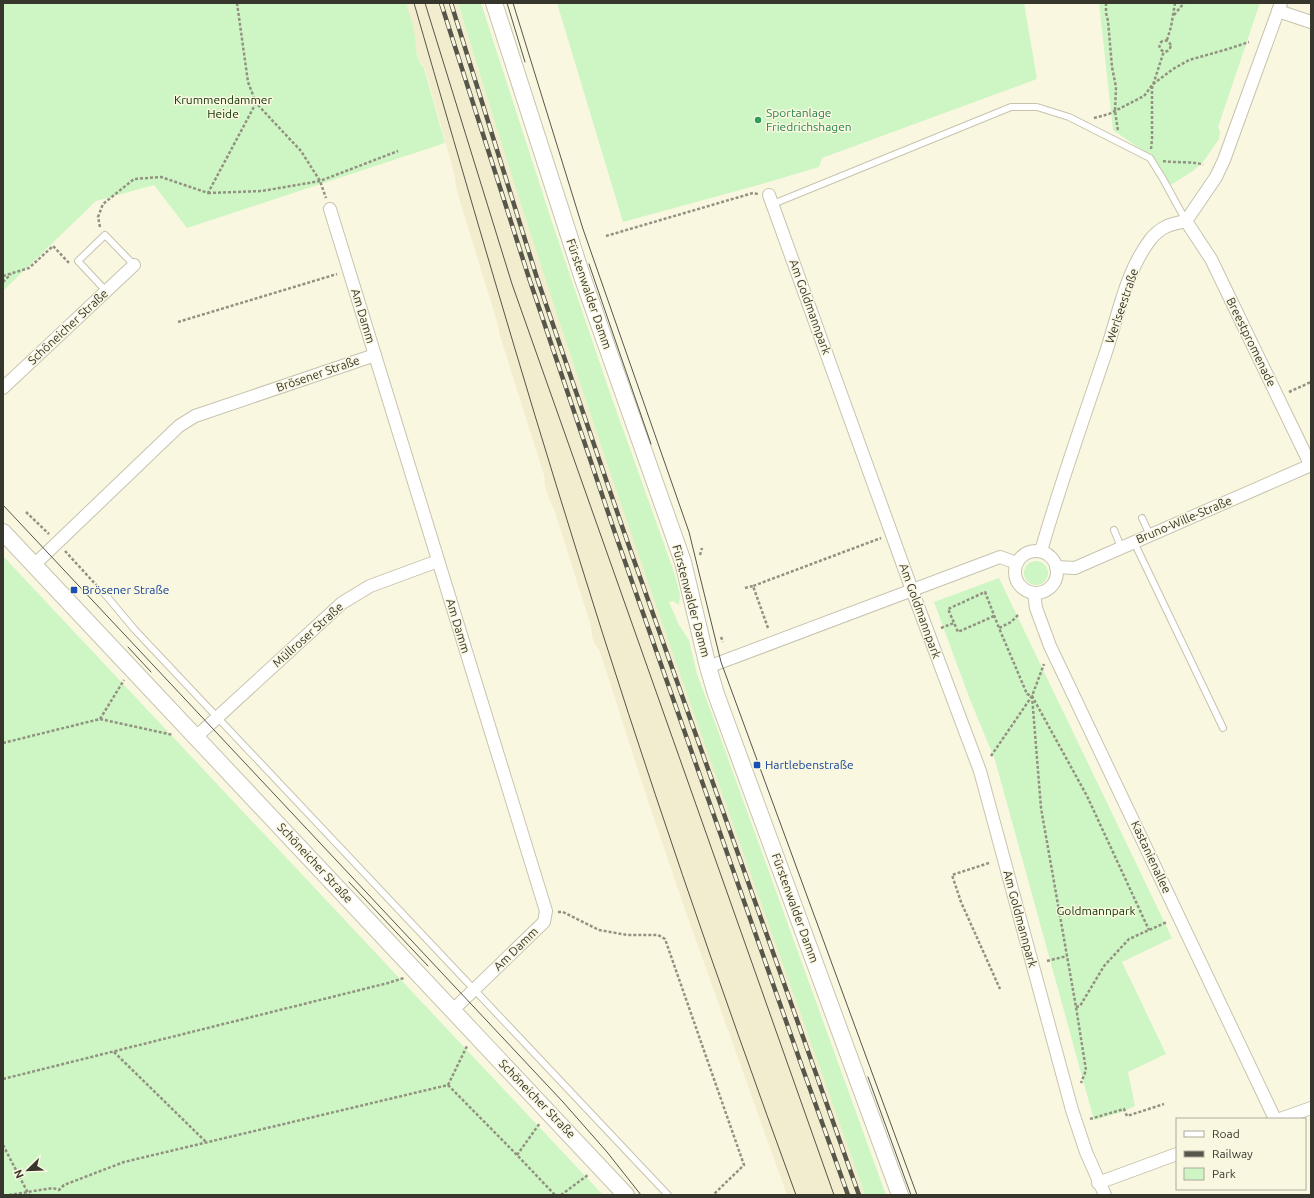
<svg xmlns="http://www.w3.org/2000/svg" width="1314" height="1198" font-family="Ubuntu,sans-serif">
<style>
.built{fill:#f2edcf}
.green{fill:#cef6c4}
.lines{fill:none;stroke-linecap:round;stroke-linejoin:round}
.lane-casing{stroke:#c7c3ae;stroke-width:8}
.street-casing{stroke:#c7c3ae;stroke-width:14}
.secondary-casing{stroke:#c7c3ae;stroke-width:18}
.path{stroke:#939181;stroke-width:2.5;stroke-dasharray:3 2;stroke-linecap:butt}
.lane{stroke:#fff;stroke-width:6}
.street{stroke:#fff;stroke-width:12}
.secondary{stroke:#fff;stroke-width:16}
.tram{stroke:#57564b;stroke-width:1}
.rail-casing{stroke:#57564b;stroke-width:4.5}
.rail{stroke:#faf7e1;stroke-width:3;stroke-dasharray:9;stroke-linecap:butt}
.leisure-dot{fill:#2e9e5b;stroke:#faf7e1;stroke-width:1.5}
.transit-dot{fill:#1a4fb4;stroke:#faf7e1;stroke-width:1.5}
.labels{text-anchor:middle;stroke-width:3;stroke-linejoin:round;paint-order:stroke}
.park-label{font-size:12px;fill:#0b3300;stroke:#faf7e1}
.leisure-label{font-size:12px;fill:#27864d;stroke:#faf7e1;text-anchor:start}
.street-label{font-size:12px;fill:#37362d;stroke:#faf7e1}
.transit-label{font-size:12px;fill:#164399;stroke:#faf7e1;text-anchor:start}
</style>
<rect width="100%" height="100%" fill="#faf7e1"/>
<polygon class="built" points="406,3 458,3 484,88 580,383 653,594 865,1195 787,1195 688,918 648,801 600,652 595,644 592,637 591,626 554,509 549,499 545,486 544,475 500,336 498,325 459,198 456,187 455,177 425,68 419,60 415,47 415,37"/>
<g class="green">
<path d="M3,3h403c3,11 8,23 9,35 2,14 0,18 9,30l21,75 -258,85 -33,-43 -58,16 -93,90z"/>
<path d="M458,3h23l70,216 58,171 65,182 6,22 -1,11 -6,-4 -4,1 10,23 10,15 8,34 16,43 173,478h-21c-140,-396 -285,-790 -407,-1192z"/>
<polygon points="557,3 1024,3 1037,79 822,158 819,167 762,184 623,222"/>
<polygon points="1099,3 1260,3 1218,127 1220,132 1219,139 1203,162 1193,171 1169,186 1155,159 1113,130"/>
<polygon points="3,556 603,1195 3,1195"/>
<circle cx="1036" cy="573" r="12"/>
<polygon points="999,578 1172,938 1122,962 1166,1054 1128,1072 1135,1106 1122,1112 1094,1120 995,760 969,697 934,602"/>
</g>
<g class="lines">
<g class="lane-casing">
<g id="lane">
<polyline points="773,204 1011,107 1037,107 1069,117 1150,158 1163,179 1186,221"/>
<polyline points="106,291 78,261 105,235 134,265"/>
<polyline points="1142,518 1150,535"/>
<polyline points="1114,530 1121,547"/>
<polyline points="1134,542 1223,728"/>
<polyline points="104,593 135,630 668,1195"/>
</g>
</g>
<g class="street-casing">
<g id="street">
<polyline points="1278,11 1311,22"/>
<polyline points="769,195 912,590 980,771 1072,1110 1086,1152 1105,1195"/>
<polyline points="330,209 546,911 544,922 453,1010"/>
<polyline points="1186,221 1211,259 1311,466"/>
<polyline points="3,388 134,265"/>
<path d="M1041,551c19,-66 42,-131 64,-196 13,-38 20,-82 45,-115 10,-13 20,-16 36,-19l30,-44 8,-17 57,-157"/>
<circle cx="1036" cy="572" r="21"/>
<polyline points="34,565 179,426 195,416 375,355"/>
<polyline points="1056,567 1075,568 1311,465"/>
<polyline points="1034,593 1036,608 1050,646 1275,1119"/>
<polyline points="708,667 1000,557 1017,563"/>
<polyline points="196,737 342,603 370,586 438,561"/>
<polyline points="1280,1119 1311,1108"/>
<polyline points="1098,1183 1177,1154"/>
</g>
</g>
<g class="secondary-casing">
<g id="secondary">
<polyline points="494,3 583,279 683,562 708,667 716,694 900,1195"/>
<polyline points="3,532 626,1195"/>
</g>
</g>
<g class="path">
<polyline points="237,3 248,82 256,103 301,151 320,181 326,198"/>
<polyline points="1106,3 1106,13 1108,21 1112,67 1116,87 1115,111 1118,131"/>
<polyline points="1174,15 1184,3"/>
<polyline points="1167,40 1171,27 1175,3"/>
<circle cx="1165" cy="46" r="5.5"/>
<polyline points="1094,118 1109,114 1144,96 1153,84 1173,69 1189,60 1228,49 1249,42"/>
<polyline points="1151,149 1152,139 1152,88 1164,51"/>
<path d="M1163,161c10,2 33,0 40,4"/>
<polyline points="208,193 262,191 320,181 398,151"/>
<polyline points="100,227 98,217 103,204 134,179 161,177 208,193 256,103"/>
<polyline points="606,236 753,193 758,194"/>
<polyline points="3,276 29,268 53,246 69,263"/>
<polyline points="3,282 11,274"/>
<polyline points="178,322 337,274"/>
<polyline points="1289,392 1311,382"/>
<polyline points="26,512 49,534"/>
<polyline points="65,551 98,587"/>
<polyline points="700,555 702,548"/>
<polyline points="745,588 753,586"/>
<polyline points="1018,615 1011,622 999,628 1027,694 1032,696 1087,796 1149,930"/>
<polyline points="994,616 958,632 948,609 985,592 999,628"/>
<polyline points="768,628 753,586 881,538"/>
<polyline points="941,628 954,623"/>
<polyline points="721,637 723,642"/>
<polyline points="1032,696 1041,808 1076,1007 1086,1070 1081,1083"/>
<polyline points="100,719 124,680"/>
<polyline points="3,743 100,719 173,735"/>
<polyline points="991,756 1032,696 1044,664"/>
<polyline points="989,863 952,875 961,902 1000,989"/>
<polyline points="558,912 563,912 599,930 627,935 658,935 665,939 744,1165 713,1195"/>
<polyline points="1047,961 1067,956"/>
<polyline points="1076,1007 1080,1006 1104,966 1129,939 1167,922"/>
<polyline points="114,1052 206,1142"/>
<polyline points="3,1079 388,983 404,978"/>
<polyline points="448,1085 517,1155 555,1195"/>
<polyline points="448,1085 467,1046"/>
<polyline points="1090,1119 1124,1109 1127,1116 1164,1104"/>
<polyline points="3,1145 29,1195"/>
<polyline points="517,1155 540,1123"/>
<polyline points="9,1195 53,1188 59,1190 64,1185 124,1162 448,1085"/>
<polyline points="561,1195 588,1175"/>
</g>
<use href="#lane" class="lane"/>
<use href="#street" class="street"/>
<use href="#secondary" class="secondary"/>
<g class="tram">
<path d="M414,3c53,184 106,367 163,549 67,216 141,430 219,643"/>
<polyline points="425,3 512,284 834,1195"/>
<polyline points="507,3 525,62"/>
<polyline points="513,3 583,229 689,532 721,662 917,1195"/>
<polyline points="589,264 651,444"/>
<polyline points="3,505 563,1102 607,1152 641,1195"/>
<polyline points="128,647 151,672"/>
<polyline points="349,882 428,966"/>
<polyline points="868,1077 911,1195"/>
</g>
<g class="rail-casing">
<g id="rail">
<polyline points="441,3 528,275 616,536 800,1061 848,1195"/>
<polyline points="451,3 537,278 624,532 859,1195"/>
</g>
</g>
<use href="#rail" class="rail"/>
</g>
<circle class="leisure-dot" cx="758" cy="120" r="4"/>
<g class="transit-dot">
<rect x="70" y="586" width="8" height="8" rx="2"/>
<rect x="753" y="761" width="8" height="8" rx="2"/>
</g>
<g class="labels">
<g class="park-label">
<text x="223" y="104">Krummendammer<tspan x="223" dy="14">Heide</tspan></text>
<text x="1096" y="915">Goldmannpark</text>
</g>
<g class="leisure-label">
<text x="766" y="117">Sportanlage<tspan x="766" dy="14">Friedrichshagen</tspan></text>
</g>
<g class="street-label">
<text transform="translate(589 294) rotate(71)" y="4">Fürstenwalder Damm</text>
<text transform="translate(1122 306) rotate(-71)" y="4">Werlseestraße</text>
<text transform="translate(810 307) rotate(70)" y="4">Am Goldmannpark</text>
<text transform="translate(363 316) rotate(73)" y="4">Am Damm</text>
<text transform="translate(68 327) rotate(-43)" y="4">Schöneicher Straße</text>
<text transform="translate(1251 342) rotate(64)" y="4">Breestpromenade</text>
<text transform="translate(318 374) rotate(-19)" y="4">Brösener Straße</text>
<text transform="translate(1184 520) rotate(-23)" y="4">Bruno-Wille-Straße</text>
<text transform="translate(691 601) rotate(75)" y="4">Fürstenwalder Damm</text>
<text transform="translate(920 611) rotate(70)" y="4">Am Goldmannpark</text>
<text transform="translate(458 626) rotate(73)" y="4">Am Damm</text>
<text transform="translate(308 635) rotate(-42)" y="4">Müllroser Straße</text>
<text transform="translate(1151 857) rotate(65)" y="4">Kastanienallee</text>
<text transform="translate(315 863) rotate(47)" y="4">Schöneicher Straße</text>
<text transform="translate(795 908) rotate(70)" y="4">Fürstenwalder Damm</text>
<text transform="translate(1020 919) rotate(75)" y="4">Am Goldmannpark</text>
<text transform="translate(516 949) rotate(-44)" y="4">Am Damm</text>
<text transform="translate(537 1099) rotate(46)" y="4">Schöneicher Straße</text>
</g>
<g class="transit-label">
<text x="82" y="594">Brösener Straße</text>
<text x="765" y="769">Hartlebenstraße</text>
</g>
</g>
<rect width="1314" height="1198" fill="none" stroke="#37362d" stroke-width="8"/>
<rect x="1176" y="1118" width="130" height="72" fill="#faf7e1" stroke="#acaa99"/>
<rect x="1184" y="1131" width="20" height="6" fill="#ffffff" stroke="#acaa99"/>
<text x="1212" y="1138" font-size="12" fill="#37362d">Road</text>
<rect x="1184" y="1151" width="20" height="6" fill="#57564b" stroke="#acaa99"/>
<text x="1212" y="1158" font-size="12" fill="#37362d">Railway</text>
<rect x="1184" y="1168" width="20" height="12" fill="#cef6c4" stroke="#acaa99"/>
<text x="1212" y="1178" font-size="12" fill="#37362d">Park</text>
<g transform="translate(28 1170) rotate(247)" stroke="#faf7e1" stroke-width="3" paint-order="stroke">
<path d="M0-3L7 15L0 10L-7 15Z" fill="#37362d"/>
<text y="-6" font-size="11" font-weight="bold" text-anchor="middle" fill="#37362d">N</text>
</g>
</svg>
